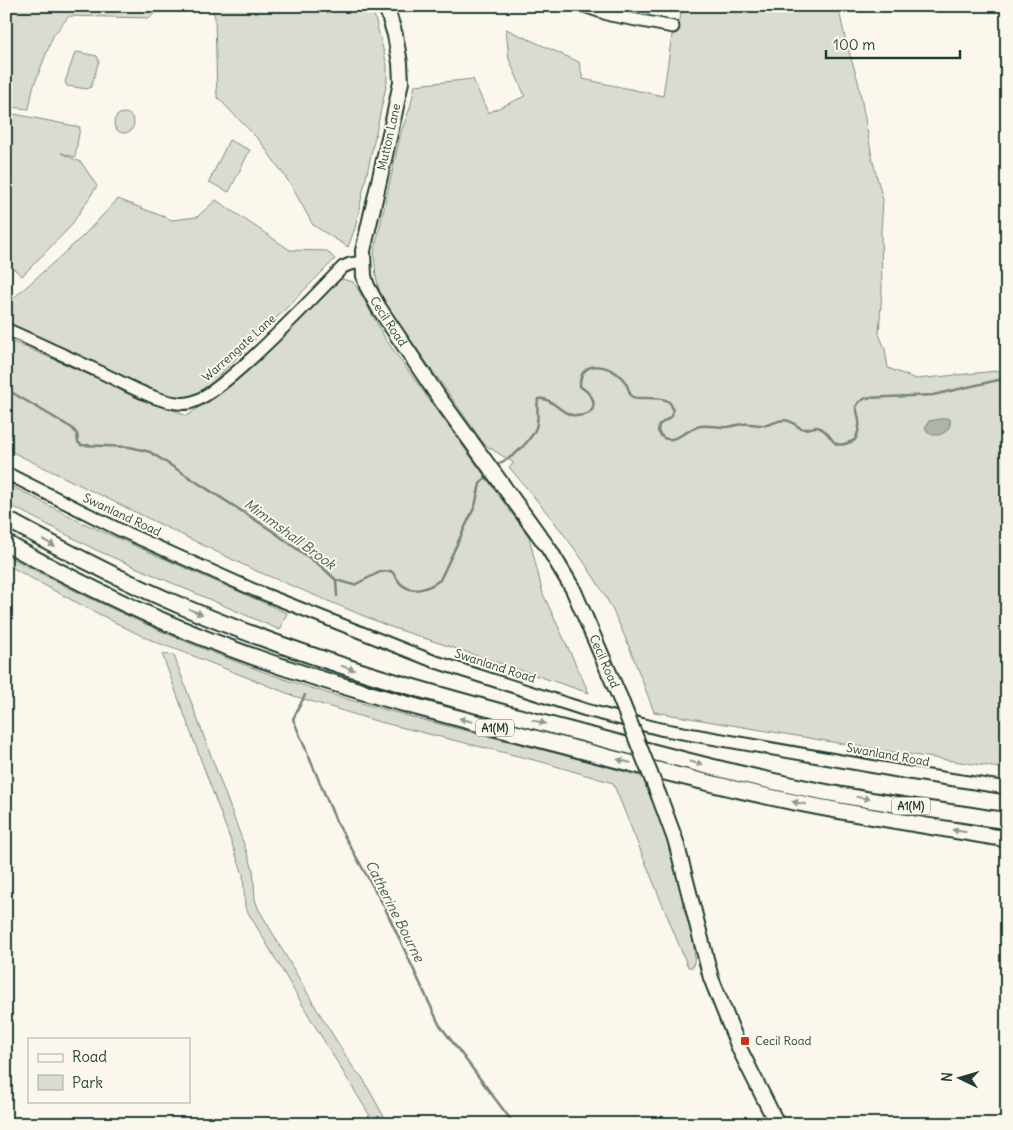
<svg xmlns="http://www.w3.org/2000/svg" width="1013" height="1130" font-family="Delius,sans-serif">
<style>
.green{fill:#dbdcd1;stroke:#7d8c82}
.water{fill:#adb4aa;stroke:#74847b}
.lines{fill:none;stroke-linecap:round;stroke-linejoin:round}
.stream{stroke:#74847b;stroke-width:2.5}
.minor-casing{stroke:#1f3d34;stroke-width:15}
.major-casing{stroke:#1f3d34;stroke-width:18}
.highway-casing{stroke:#1f3d34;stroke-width:19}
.minor{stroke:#fbf7ec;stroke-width:11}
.major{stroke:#fbf7ec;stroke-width:14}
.highway{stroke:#fbf7ec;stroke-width:15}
.major-bridge-casing{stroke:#1f3d34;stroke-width:18;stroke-linecap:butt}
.major-bridge{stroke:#fbf7ec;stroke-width:14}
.oneway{fill:#8d9a90}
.poi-dot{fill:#c8321e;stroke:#fbf7ec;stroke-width:2}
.labels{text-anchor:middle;stroke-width:4;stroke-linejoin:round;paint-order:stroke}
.shield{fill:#fbf7ec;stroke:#61756b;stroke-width:1}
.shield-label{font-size:11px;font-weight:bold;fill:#1f3d34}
.street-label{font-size:12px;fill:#1f3d34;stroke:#fbf7ec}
.poi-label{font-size:12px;fill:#1f3d34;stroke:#fbf7ec;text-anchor:start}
.water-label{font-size:14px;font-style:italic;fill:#425b52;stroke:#fbf7ec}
</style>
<rect width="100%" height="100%" fill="#fbf7ec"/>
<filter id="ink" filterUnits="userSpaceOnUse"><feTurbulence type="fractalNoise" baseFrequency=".02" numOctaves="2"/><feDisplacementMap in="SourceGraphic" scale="10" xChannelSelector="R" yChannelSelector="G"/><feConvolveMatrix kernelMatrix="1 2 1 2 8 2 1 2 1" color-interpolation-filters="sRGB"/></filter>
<g filter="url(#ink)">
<g class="green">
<polygon points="6,6 161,6 150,18 69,16 53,36 33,88 29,109 10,107 6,112"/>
<polygon points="211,6 372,6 387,65 387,82 355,228 348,247 313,225 291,185 260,141 217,97 215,17"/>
<path d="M682,6h156l8,36 12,39 15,81 10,38 -2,32 1,58 -3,44 6,15 3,19 28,11 91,-9v399l-127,-19 -226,-38c-17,-44 -33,-93 -59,-133 -25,-40 -56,-76 -86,-112l5,-4 -29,-18 -104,-147 -5,-22 -2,-23 27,-121 9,-24 5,-23 58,-6 15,34 37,-17 -16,-37 -3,-30 73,33 4,17 80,17 9,-61 8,-15z"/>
<polygon points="77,52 97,56 99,61 91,87 87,89 67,86 65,82 75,53"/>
<circle cx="124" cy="123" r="10"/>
<polygon points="14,114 80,127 75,157 61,153 81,162 97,186 70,227 22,276 6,262 6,131 8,131"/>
<polygon points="229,140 250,150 229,192 209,182"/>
<polygon points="118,199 172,220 197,217 216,200 290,250 327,251 335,259 201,394 185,399 168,396 6,326 6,305 83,236"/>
<polygon points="338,278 353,282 358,289 386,340 529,537 543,594 589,693 388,626 254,570 6,449 6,339 187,416 218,393 264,354"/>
<polygon points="6,483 81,522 287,613 280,630 96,550 6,503"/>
<path d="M6,555c111,60 226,111 348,146 96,28 195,48 292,77 16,44 29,87 40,133 4,18 12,38 7,56h-5l-75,-184 -71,-21 -166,-41 -82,-25 -116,-46c-27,-8 -52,-22 -77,-35 -32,-16 -63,-33 -95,-51z"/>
<polygon points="162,654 174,655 177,664 253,869 255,899 258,908 315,1006 354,1069 362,1077 388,1124 375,1124 315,1026 245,907 243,874"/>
</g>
<path class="water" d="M946,418l4,1c3,16 -20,22 -25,9l4,-7z"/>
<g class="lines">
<g class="stream">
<path d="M6,389l66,39 5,6 1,8 3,3 49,2 20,5 121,78 51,37 14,13 18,5 26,-13 11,-1c5,4 6,9 10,13 12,11 28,4 39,-4l35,-74 5,-22 8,-9"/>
<path d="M495,467c6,-6 14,-8 20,-13 7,-6 16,-16 20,-24 5,-10 1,-21 3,-31 17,-3 23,21 46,16 11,-2 12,-14 5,-21 -2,-3 -6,-5 -9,-8 -1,-29 33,-22 45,-4 3,4 4,10 6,14l4,2c15,1 42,-5 37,18l-13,9 -1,6c10,21 30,-4 43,-5 8,-1 15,1 23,1 6,1 13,-3 19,-3 8,-1 16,2 23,1 8,-1 14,-7 23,-4 5,1 10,9 17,8 5,0 9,-4 14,-1 16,7 8,25 35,12 6,-14 5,-18 1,-33l3,-5 7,-4 67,-3 74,-17"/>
<polyline points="336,580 337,596"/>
<polyline points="305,695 293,719 336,821 385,908 439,1024 514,1124"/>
</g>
<g class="minor-casing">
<g id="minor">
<polyline points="584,6 610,15 673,27"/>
<path d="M6,329c32,14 63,29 94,43 24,11 63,35 89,31 31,-5 127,-109 154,-136l7,-3 13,-2"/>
<polyline points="6,473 122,531 254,590 433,661 586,710 660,729 909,773 1007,788"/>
</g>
</g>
<g class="major-casing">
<g id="major">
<path id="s1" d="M386,6l9,29 5,28 1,19 -7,34 -31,135 1,25 3,10 12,22 59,88 111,153 24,40 47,109"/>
<polyline points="659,796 676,842 711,978 740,1050 777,1124"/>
</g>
</g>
<g class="highway-casing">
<g id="highway">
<path d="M6,519c59,32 118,63 180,89 125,53 256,89 387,123 80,21 160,43 241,59 64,13 129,21 193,31"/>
<path d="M6,543c74,41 150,78 229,107 94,35 191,60 288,85 95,25 190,51 286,70 66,13 132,23 198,34"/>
</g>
</g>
<use href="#minor" class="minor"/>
<use href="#major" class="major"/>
<use href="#highway" class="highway"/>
<g class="major-bridge-casing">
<polyline id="major-bridge" points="620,698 659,796"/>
</g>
<use href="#major-bridge" class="major-bridge"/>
</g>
<defs><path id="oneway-solid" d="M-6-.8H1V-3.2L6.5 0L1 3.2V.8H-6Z" transform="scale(1.25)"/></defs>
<g class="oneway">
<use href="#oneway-solid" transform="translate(49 543) rotate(29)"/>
<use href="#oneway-solid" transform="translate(196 612) rotate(22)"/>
<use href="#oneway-solid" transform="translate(348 668) rotate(18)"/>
<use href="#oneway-solid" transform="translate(466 720) rotate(-165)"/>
<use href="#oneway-solid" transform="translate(539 722) rotate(15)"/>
<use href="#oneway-solid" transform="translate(624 761) rotate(-165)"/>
<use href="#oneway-solid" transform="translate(696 763) rotate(14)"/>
<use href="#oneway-solid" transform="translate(863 798) rotate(9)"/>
<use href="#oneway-solid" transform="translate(799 803) rotate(-168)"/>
<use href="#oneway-solid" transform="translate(959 831) rotate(-170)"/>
</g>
</g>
<rect class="poi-dot" x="740" y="1036" width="10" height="10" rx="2.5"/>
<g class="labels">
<g class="shield">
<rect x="476" y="719.5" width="38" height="17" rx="4"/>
<rect x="892" y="797.5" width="38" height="17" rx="4"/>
</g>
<g class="shield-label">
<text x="495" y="732">A1(M)</text>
<text x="911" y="810">A1(M)</text>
</g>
<g class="street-label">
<text transform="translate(389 137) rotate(-77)" y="4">Mutton Lane</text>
<text dy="4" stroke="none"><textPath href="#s1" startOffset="328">Cecil Road</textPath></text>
<text transform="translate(239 348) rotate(-42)" y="4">Warrengate Lane</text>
<text transform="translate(122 515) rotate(25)" y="4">Swanland Road</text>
<text dy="4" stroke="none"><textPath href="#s1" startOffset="732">Cecil Road</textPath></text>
<text transform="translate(495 666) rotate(18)" y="4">Swanland Road</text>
<text transform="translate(888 755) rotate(10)" y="4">Swanland Road</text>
</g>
<g class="poi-label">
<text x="755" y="1045">Cecil Road</text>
</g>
<g class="water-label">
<text transform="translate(290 534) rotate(36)" y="5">Mimmshall Brook</text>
<text transform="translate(395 911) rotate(63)" y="5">Catherine Bourne</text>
</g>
</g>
<rect width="1013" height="1130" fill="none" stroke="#fbf7ec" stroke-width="25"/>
<rect x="12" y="12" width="988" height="1105" fill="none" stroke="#1f3d34" stroke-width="2" filter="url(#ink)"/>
<rect x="28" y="1038" width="162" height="65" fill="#fbf7ec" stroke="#a3ada2"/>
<rect x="38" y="1054" width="25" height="8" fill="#fbf7ec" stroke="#a3ada2"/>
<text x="72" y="1062" font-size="15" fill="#1f3d34">Road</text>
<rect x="38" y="1075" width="25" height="15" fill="#dbdcd1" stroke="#a3ada2"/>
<text x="72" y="1088" font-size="15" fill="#1f3d34">Park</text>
<g transform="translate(960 1078) rotate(275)" stroke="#fbf7ec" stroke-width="4" paint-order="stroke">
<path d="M0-4L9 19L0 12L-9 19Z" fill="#1f3d34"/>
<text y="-8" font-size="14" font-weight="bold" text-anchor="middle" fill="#1f3d34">N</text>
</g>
<path d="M826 50v8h134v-8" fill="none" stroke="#1f3d34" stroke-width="2.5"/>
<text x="833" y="50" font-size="15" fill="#1f3d34" stroke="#fbf7ec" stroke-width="4" paint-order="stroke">100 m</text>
</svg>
